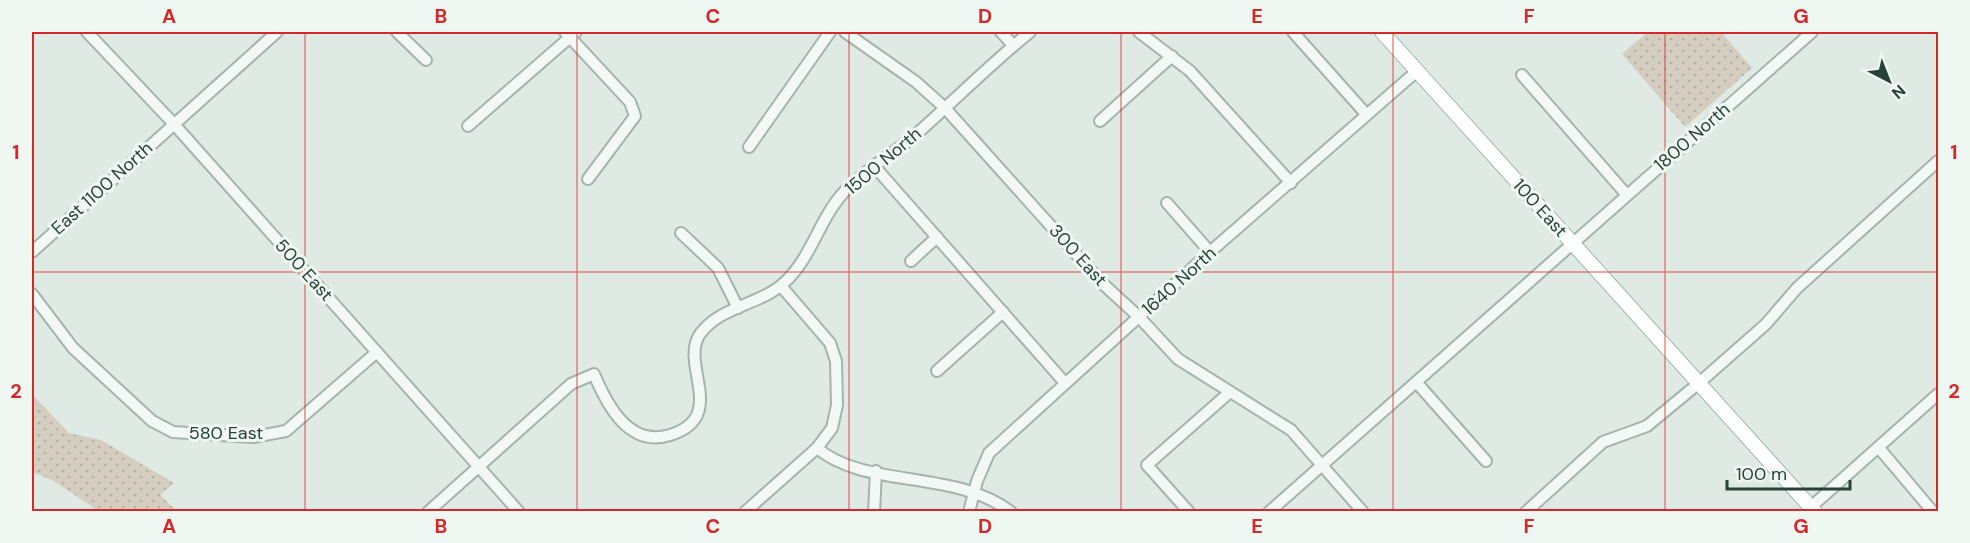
<svg xmlns="http://www.w3.org/2000/svg" width="1970" height="543" font-family="'DM Sans',sans-serif">
<style>
.grass{fill:url(#grass-dots)}
.lines{fill:none;stroke-linecap:round;stroke-linejoin:round}
.minor-casing{stroke:#a4b4ad;stroke-width:14}
.major-casing{stroke:#9db7ab;stroke-width:16}
.minor{stroke:#f2f8f5;stroke-width:10}
.major{stroke:#fff;stroke-width:14}
.grid{fill:none;stroke:#d62828;stroke-width:1.5;stroke-opacity:0.55}
.labels{text-anchor:middle;stroke-width:6;stroke-linejoin:round;paint-order:stroke}
.street-label{font-size:18px;fill:#274236;stroke:#eff7f3}
.neatline{fill:none;stroke:#d62828;stroke-width:2}
.grid-label{font-size:20px;text-anchor:middle;font-weight:bold;fill:#d62828}
</style>
<defs>
<pattern id="grass-dots" width="8" height="8" patternUnits="userSpaceOnUse" patternTransform="scale(1.5)"><rect width="8" height="8" fill="#d4cdc0"/><path d="M2 2h.1M6 6h.1" fill="none" stroke="#b6b1a6" stroke-width="1.8" stroke-linecap="round"/></pattern>
</defs>
<rect width="100%" height="100%" fill="#dfeae5"/>
<g class="grass">
<polygon points="1648,32 1721,32 1752,68 1685,127 1622,54"/>
<polygon points="32,394 69,433 101,440 174,483 160,495 177,511 99,511 52,480 32,472"/>
</g>
<g class="lines">
<g class="minor-casing">
<g id="minor">
<polyline points="87,32 173,123 519,512"/>
<polyline points="397,32 426,60"/>
<polyline points="565,32 630,102 635,116 588,179"/>
<polyline points="845,32 916,82 945,108 1102,283 1139,317 1178,359 1291,430 1363,512"/>
<polyline points="1001,32 1013,45"/>
<polyline points="1139,32 1190,71 1291,183"/>
<polyline points="1293,32 1366,114"/>
<polyline points="1522,75 1626,194"/>
<polyline points="1100,121 1172,56"/>
<polyline points="468,126 576,32"/>
<polyline points="749,147 830,32"/>
<polyline points="875,167 1065,383"/>
<polyline points="1167,203 1210,252"/>
<polyline points="681,233 718,268 738,308"/>
<polyline points="32,252 277,32"/>
<polyline points="911,261 937,237"/>
<polyline points="32,294 73,348 152,421 173,432 253,437 286,431 377,352"/>
<polyline points="937,371 1003,312"/>
<polyline points="1417,383 1486,461"/>
<path d="M817,448c48,41 138,21 194,64"/>
<polyline points="1879,448 1933,512"/>
<polyline points="1811,507 1938,394"/>
<path d="M428,512l143,-128 23,-10c13,31 35,74 76,61 59,-18 9,-71 30,-101 20,-28 61,-29 85,-52 27,-25 34,-63 59,-90 19,-21 46,-36 68,-54 40,-35 77,-73 118,-106"/>
<polyline points="745,512 817,448 832,428 837,405 836,361 830,343 781,286"/>
<polyline points="874,512 876,471"/>
<polyline points="969,512 977,481 989,453 1210,252 1417,71"/>
<polyline points="1189,512 1147,465 1230,392"/>
<polyline points="1269,512 1812,32"/>
<polyline points="1526,512 1603,442 1647,426 1699,383 1766,324 1797,288 1938,161"/>
</g>
</g>
<g class="major-casing">
<polyline id="major" points="1382,32 1815,512"/>
</g>
<use href="#minor" class="minor"/>
<use href="#major" class="major"/>
</g>
<path class="grid" d="M305,32v480M577,32v480M849,32v480M1121,32v480M1393,32v480M1665,32v480M32,272h1906"/>
<g class="labels">
<g class="street-label">
<text transform="translate(1692 137) rotate(-41)" y="6">1800 North</text>
<text transform="translate(883 161) rotate(-40)" y="6">1500 North</text>
<text transform="translate(102 188) rotate(-42)" y="6">East 1100 North</text>
<text transform="translate(1540 208) rotate(48)" y="6">100 East</text>
<text transform="translate(1078 255) rotate(48)" y="6">300 East</text>
<text transform="translate(304 270) rotate(48)" y="6">500 East</text>
<text transform="translate(1179 281) rotate(-42)" y="6">1640 North</text>
<text x="226" y="439">580 East</text>
</g>
</g>
<rect width="1970" height="543" fill="none" stroke="#eff7f3" stroke-width="66"/>
<g transform="translate(1889 81) rotate(138)" stroke="#eff7f3" stroke-width="4.5" paint-order="stroke">
<path d="M0-4.5L10 22L0 15L-10 22Z" fill="#274236"/>
<text y="-9" font-size="16" font-weight="bold" text-anchor="middle" fill="#274236">N</text>
</g>
<path d="M1727 480v9h123v-9" fill="none" stroke="#274236" stroke-width="3"/>
<text x="1736" y="480" font-size="18" fill="#274236" stroke="#eff7f3" stroke-width="4.5" paint-order="stroke">100 m</text>
<rect x="33" y="33" width="1904" height="477" class="neatline"/>
<g class="grid-label">
<text x="169" y="23">A</text>
<text x="441" y="23">B</text>
<text x="713" y="23">C</text>
<text x="985" y="23">D</text>
<text x="1257" y="23">E</text>
<text x="1529" y="23">F</text>
<text x="1801" y="23">G</text>
<text x="16" y="159">1</text>
<text x="1954" y="159">1</text>
<text x="16" y="398">2</text>
<text x="1954" y="398">2</text>
<text x="169" y="533">A</text>
<text x="441" y="533">B</text>
<text x="713" y="533">C</text>
<text x="985" y="533">D</text>
<text x="1257" y="533">E</text>
<text x="1529" y="533">F</text>
<text x="1801" y="533">G</text>
</g>
</svg>
